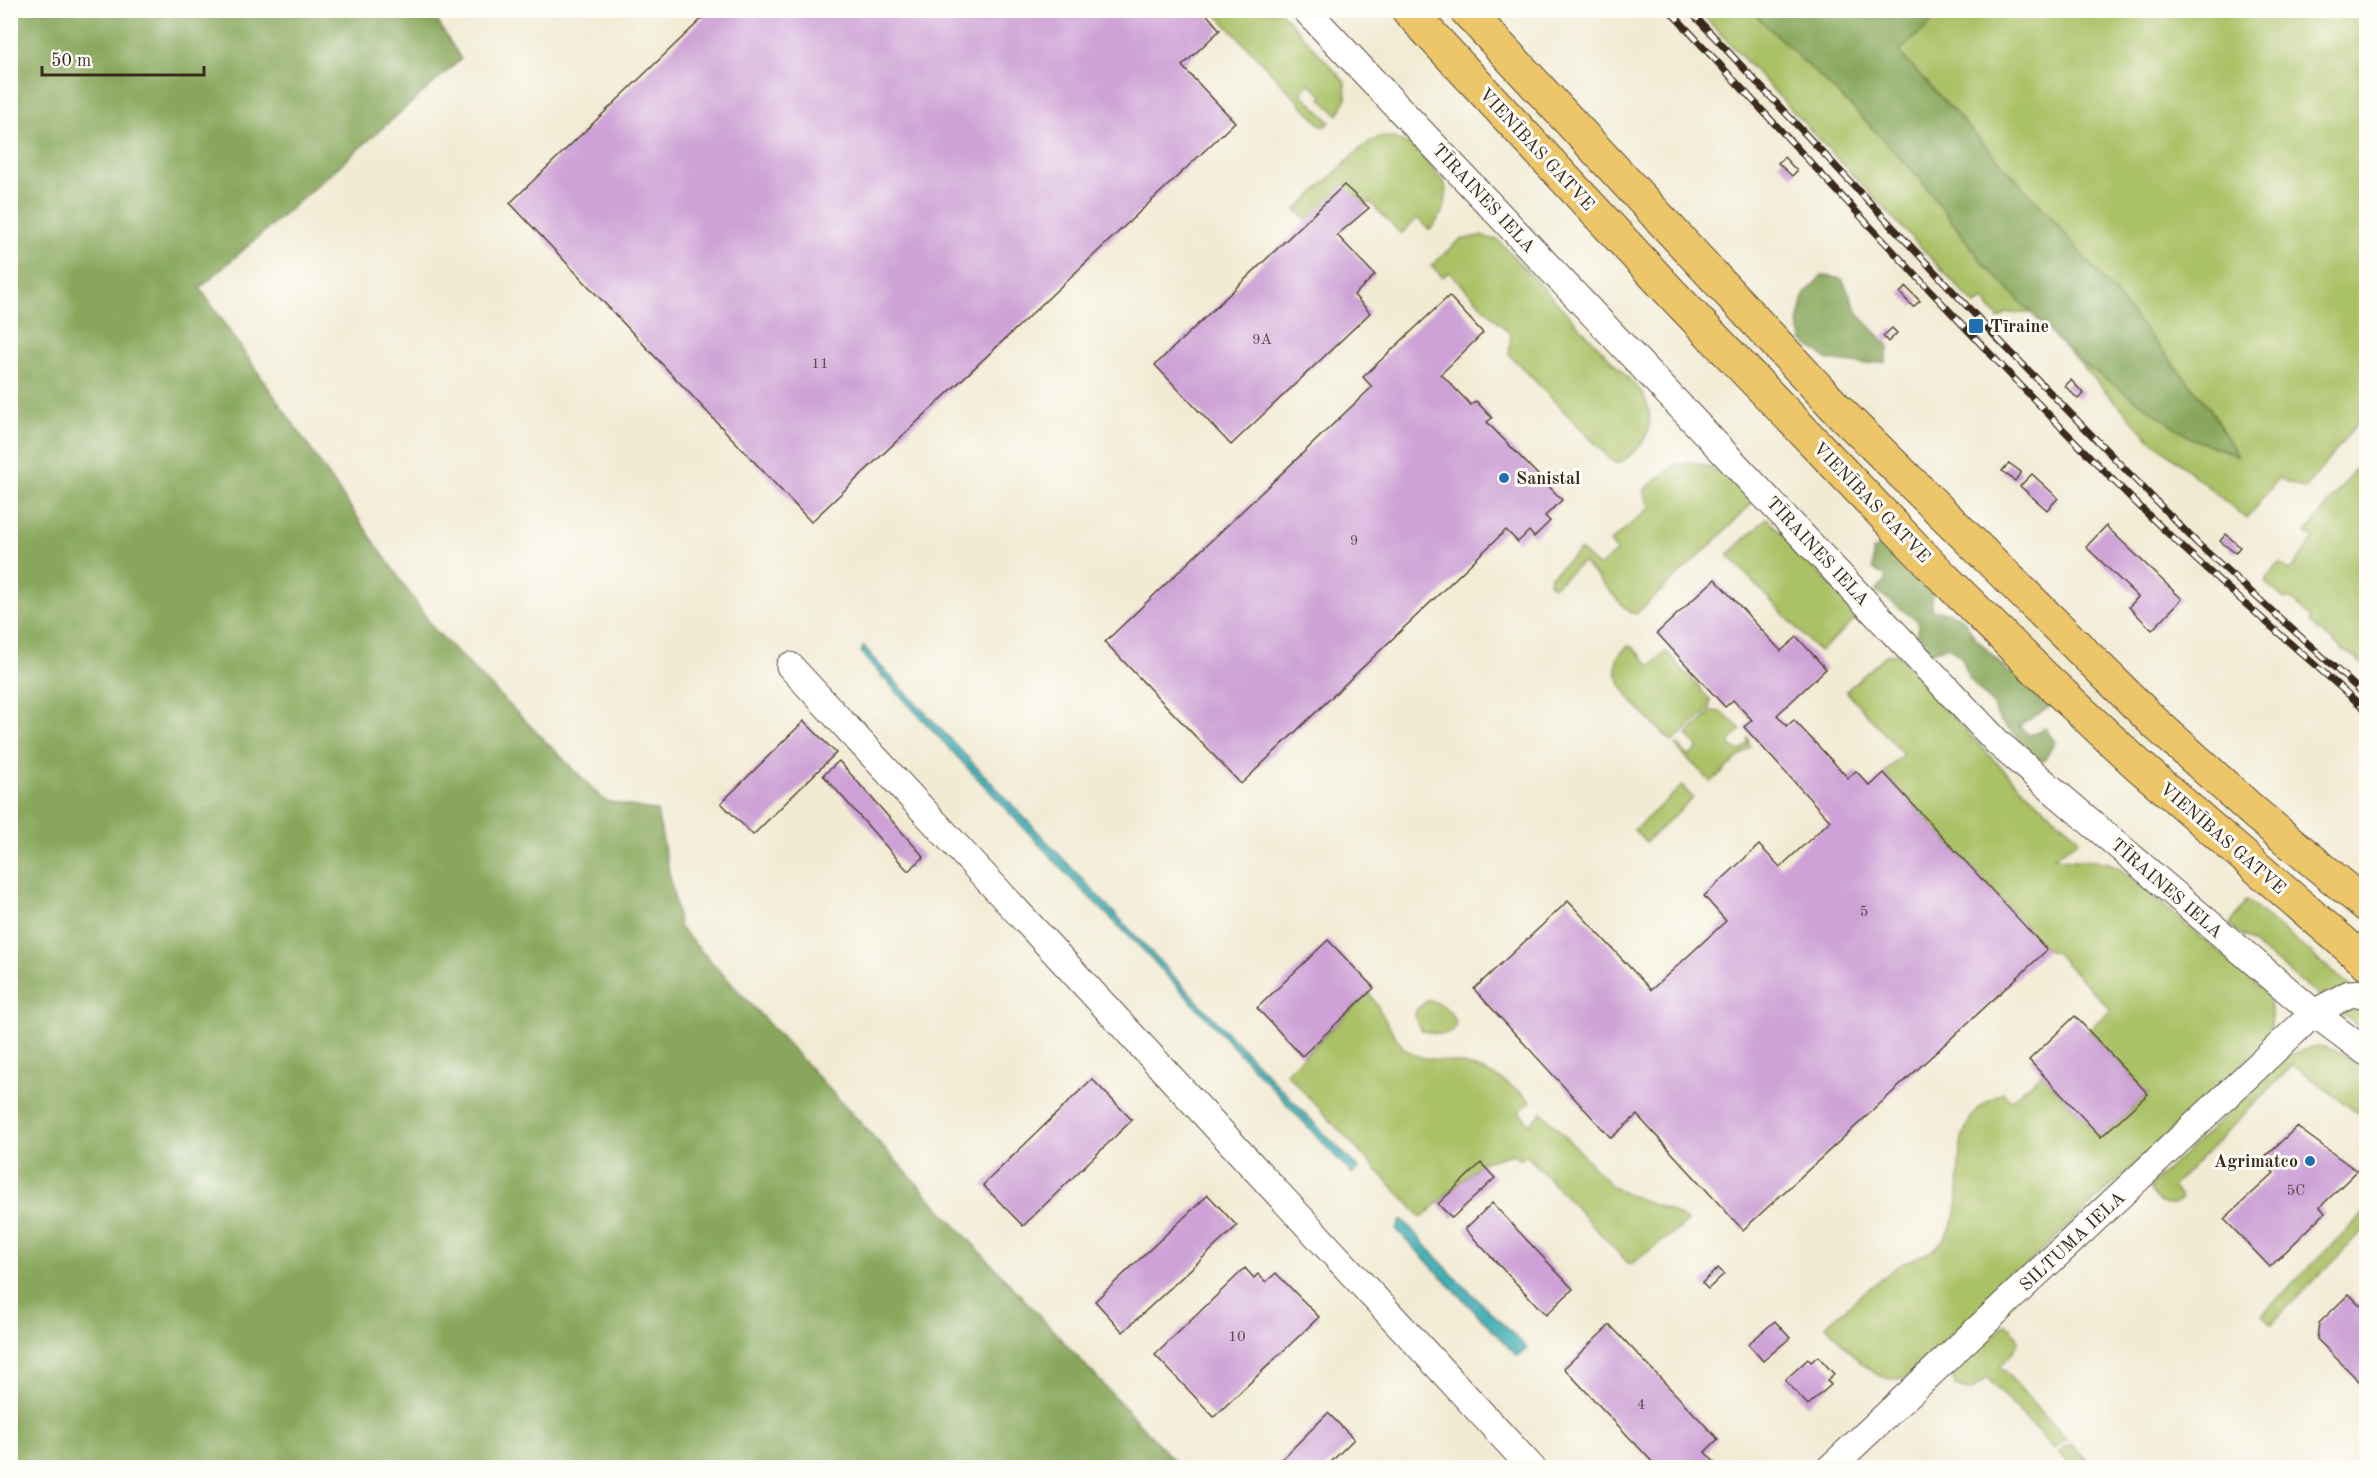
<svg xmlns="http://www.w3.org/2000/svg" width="2377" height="1478" font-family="'Old Standard TT',serif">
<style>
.green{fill:#abc166;stroke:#737642;stroke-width:1.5}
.forest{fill:#88a75b;stroke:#62683c;stroke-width:1.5}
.water{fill:#3aacb3;stroke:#3a6b68;stroke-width:1.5}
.building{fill:#cea2d6}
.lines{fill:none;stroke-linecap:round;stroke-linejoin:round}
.minor-casing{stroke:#564739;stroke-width:29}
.highway-casing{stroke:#564739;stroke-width:35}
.minor{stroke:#fff;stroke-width:27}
.highway{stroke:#ecc669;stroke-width:33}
.rail-casing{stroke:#3b2a1e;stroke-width:7}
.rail{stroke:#fdfcf7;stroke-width:4.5;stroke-dasharray:14;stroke-linecap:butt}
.poi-dot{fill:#1f6fb2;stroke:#fdfcf7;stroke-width:2}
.labels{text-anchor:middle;stroke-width:6;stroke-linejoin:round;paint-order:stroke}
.number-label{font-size:15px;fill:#60484c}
.street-label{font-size:18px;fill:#3b2a1e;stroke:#fdfcf7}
.poi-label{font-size:18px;font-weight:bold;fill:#3b2a1e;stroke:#fdfcf7;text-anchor:start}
</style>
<rect width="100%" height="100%" fill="#fdfcf7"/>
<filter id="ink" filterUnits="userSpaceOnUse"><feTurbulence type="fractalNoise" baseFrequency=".0167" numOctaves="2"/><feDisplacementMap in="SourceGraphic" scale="12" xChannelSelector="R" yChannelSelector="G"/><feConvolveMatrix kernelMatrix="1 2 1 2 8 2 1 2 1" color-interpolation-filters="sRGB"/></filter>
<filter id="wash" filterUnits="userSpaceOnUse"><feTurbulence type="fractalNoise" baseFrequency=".008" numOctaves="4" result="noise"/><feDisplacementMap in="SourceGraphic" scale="24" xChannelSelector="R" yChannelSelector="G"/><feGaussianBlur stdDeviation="1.35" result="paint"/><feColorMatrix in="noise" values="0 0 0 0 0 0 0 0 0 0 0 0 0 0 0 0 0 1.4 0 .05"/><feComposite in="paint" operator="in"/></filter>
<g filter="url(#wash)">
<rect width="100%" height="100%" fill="#f2ebd4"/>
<g class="green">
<polygon points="2357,10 2366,21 2366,412 2305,489 2278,478 2247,519 2150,439 2075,358 2191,438 2237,455 2209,407 2051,217 1899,52 1932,22 1934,11"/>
<polygon points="1213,11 1280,11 1345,82 1346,99 1338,115 1321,99 1323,96 1309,83 1301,93 1330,122 1326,126 1320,124"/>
<polygon points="1699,11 1751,11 1857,112 1920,179 1983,263 2031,313 2007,313 1999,319 1984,300 1975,305"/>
<path d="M1380,137c31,-2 45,24 64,45 6,19 -2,34 -14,48l-13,-12 -16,16 -31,-32 -4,3 -10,-10 -49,25 -11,-10 66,-63z"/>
<path d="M1480,236l18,4 145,154c15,31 4,50 -23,69h-6l-105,-109 2,-19 -62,-63 -6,5 -12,-11 28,-26z"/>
<path d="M2366,455v212c-18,-15 -38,-28 -56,-44v-6l-19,-18h-6l-19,-15v-5l11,-14 4,-1 9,7 24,-32 -8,-6z"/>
<polygon points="1692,462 1705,465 1719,473 1723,469 1751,499 1751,504 1715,541 1636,614 1629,612 1583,562 1553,587 1549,582 1550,577 1580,550 1599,567 1617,551 1610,542 1651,507 1643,491 1674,466"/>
<polygon points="1767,518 1856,611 1855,620 1819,652 1728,555"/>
<path d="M1628,646l5,2 18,18 15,-15 44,49v9l-38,33c-17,-18 -67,-57 -54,-85 2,-4 7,-8 10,-11z"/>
<path d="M1897,653c57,66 112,128 180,183l1,5 -24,16c21,7 42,-1 62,9l147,123c11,21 13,41 -3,59l-353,328c-31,15 -61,-30 -81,-51 23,-19 46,-41 71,-58 22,-15 34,-7 51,-34 22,-35 -2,-82 26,-119 6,-9 20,-16 29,-22l8,8 31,-26 59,63 47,-43 -60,-64 23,-20 -55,-57 -9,-3 -163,-177 19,-19 -57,-63 40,-36z"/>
<polygon points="1712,711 1721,712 1741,729 1730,741 1731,747 1739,752 1747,744 1748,737 1750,747 1711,782 1675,746 1677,744 1689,756 1698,748 1687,735"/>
<polygon points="1682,786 1693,798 1646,842 1634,830"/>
<polygon points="2246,900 2366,999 2366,1033 2230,925"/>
<path d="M1369,993c11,15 24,44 35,55 15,14 43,11 62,17 25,7 46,20 65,36l-12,11 11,12 12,-12 69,73c24,16 53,19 77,37l-58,43 -101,-107 -5,-2 -4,4 -8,-6 -31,9 -59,55 -136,-145z"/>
<path d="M1427,1001c14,0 26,11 29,24l-4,7c-9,3 -23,2 -32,-3l-6,-13 3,-7z"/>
<path d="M2316,1046c22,2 35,11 50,26v47l-73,-54 -121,122 10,11c-13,14 -28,5 -32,-12l141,-132z"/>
<polygon points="2366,1211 2366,1228 2271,1324 2262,1314"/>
<path d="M2006,1324c23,16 8,27 -6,42l66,73 -12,10 -67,-71 -16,13 -16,-5 -3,-13z"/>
<polygon points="2070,1443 2094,1467 2073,1467 2059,1453"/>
</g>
<g class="forest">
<polygon points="10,11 431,11 461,59 200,288 434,629 605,801 657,811 680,928 1177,1464 1174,1467 11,1467"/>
<polygon points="1751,11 1934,11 1932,22 1899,52 2051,217 2209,407 2237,455 2191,438 2075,358 1983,263 1920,179 1857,112"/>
<polygon points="1822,275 1842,279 1860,316 1889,346 1885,362 1863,364 1828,360 1803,341 1798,324 1804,295"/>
<polygon points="1888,543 1914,577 1932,591 1932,611 1948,612 1962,617 1974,636 2009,673 2025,675 2038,699 2051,706 2019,726 2029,735 2045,728 2055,742 2044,761 2024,752 2015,735 2000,721 1992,704 1969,678 1962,658 1948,646 1930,653 1918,633 1918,621 1876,591 1885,582 1886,576 1873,570 1873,550"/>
</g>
<g class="water">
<path d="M864,646l11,14c162,169 320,342 484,509l-7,5 -210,-225 -66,-65 -210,-225 -5,-7z"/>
<polygon points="1402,1219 1452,1274 1527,1348 1517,1356 1396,1229"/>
</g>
<g id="blocks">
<g class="building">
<polygon points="711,10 1203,10 1220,30 1182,66 1235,122 811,522 510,203"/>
<polygon points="1784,157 1797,171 1792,176 1778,163"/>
<polygon points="1344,185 1369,208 1337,235 1375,275 1354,295 1370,313 1231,445 1155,365"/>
<polygon points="1906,287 1920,301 1913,307 1900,293"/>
<polygon points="1449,296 1483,333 1441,374 1471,405 1476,401 1492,418 1487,422 1562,500 1545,516 1550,521 1534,537 1529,531 1518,542 1506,530 1241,784 1105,642 1372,387 1363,377"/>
<polygon points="1892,328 1897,333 1888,342 1883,336"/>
<polygon points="2071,380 2084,394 2078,399 2065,386"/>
<polygon points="2009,463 2021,472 2015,481 2002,471"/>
<polygon points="2032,474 2058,498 2047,510 2020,486"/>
<polygon points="2106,526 2182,599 2152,630 2129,607 2138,597 2086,547"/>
<polygon points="2226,534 2240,547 2235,553 2220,541"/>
<polygon points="1715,579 1781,651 1797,637 1826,669 1777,715 1787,726 1794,720 1848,778 1856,771 1870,786 1884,773 2047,950 1743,1230 1637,1115 1611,1138 1474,989 1568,901 1651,990 1726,921 1704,896 1759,845 1780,867 1830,821 1744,727 1752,720 1733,700 1725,707 1657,633"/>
<polygon points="804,721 836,753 753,835 721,803"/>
<polygon points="839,761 924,857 908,871 823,775"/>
<polygon points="1328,940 1374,988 1302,1056 1257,1008"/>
<polygon points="2075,1016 2148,1094 2101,1137 2029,1060"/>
<polygon points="1092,1079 1132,1120 1023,1226 983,1185"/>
<polygon points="2297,1127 2357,1171 2320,1207 2325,1213 2270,1267 2224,1219 2274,1173 2261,1160"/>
<polygon points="1481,1163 1495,1178 1452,1218 1438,1204"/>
<polygon points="1208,1195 1237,1226 1123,1332 1095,1301"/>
<polygon points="1492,1203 1573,1289 1546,1315 1465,1229"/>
<polygon points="1245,1268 1254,1278 1258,1274 1266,1282 1276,1273 1319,1317 1214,1417 1155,1355"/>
<polygon points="1718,1268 1724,1274 1708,1289 1702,1283"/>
<polygon points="2349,1294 2366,1311 2366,1388 2317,1339 2319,1323"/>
<polygon points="1775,1321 1790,1338 1763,1361 1748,1344"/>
<polygon points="1610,1325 1718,1439 1705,1452 1720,1468 1658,1468 1564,1368"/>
<polygon points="1818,1356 1834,1374 1827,1380 1831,1385 1808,1405 1785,1380 1808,1359 1811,1362"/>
<polygon points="1328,1413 1354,1439 1325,1468 1273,1468"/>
</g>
</g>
</g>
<g filter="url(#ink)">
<use href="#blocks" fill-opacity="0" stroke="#564739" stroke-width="1.5"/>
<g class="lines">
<g class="minor-casing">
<g id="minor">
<polyline points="1306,10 1999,744 2314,1013 2366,1052"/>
<polyline points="790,666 1532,1468"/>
<polyline points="1830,1468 2314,1013 2349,994 2366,993"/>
</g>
</g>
<g class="highway-casing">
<g id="highway">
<polyline points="1408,10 1673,295 1943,577 2041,674 2137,764 2366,962"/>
<polyline points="1466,10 1841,413 2154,722 2256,814 2366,905"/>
</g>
</g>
<use href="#minor" class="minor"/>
<use href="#highway" class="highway"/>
<g class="rail-casing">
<g id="rail">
<path d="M1669,10c147,158 292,317 444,470 80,81 168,154 253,230"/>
<polyline points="1689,10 1994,335 2197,543 2366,696"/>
</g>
</g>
<use href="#rail" class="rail"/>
</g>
</g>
<g class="poi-dot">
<rect x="1968" y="318" width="16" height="16" rx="3"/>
<circle cx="1504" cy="478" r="6"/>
<circle cx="2310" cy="1161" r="6"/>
</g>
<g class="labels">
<g class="number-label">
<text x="1262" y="344">9A</text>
<text x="820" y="368">11</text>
<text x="1354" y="545">9</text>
<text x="1864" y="916">5</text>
<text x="2296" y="1195">5C</text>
<text x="1237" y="1341">10</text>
<text x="1641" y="1409">4</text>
</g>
<g class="street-label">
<text transform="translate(1537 149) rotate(47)" y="6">VIENĪBAS GATVE</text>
<text transform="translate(1484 198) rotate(47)" y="6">TĪRAINES IELA</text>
<text transform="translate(1872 502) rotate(46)" y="6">VIENĪBAS GATVE</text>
<text transform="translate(1818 551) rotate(47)" y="6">TĪRAINES IELA</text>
<text transform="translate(2223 838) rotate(41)" y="6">VIENĪBAS GATVE</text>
<text transform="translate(2167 888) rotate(41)" y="6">TĪRAINES IELA</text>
<text transform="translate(2072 1241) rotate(-43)" y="6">SILTUMA IELA</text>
</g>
<g class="poi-label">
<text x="1990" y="332">Tīraine</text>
<text x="1516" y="484">Sanistal</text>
<text x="2298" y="1167" text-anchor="end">Agrimatco</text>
</g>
</g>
<rect width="2377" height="1478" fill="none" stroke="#fdfcf7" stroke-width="36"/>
<path d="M42 66v9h162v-9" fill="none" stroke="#3b2a1e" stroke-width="3"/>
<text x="51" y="66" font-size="18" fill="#3b2a1e" stroke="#fdfcf7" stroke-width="4.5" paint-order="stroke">50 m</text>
</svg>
